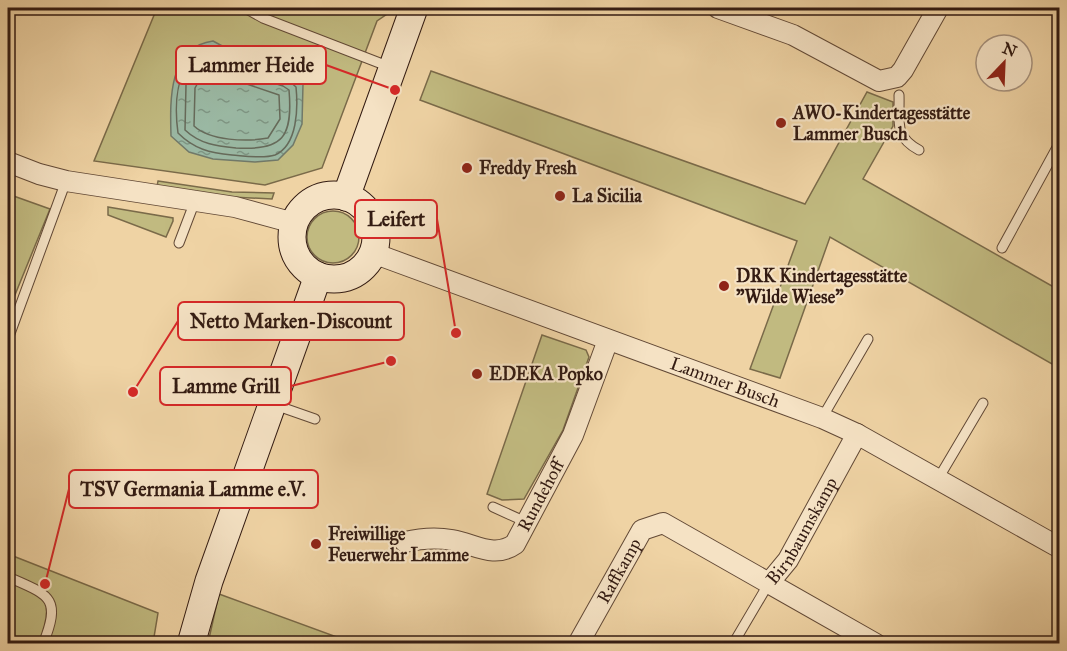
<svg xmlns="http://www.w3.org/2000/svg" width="1067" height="651" font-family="'IM FELL Great Primer',serif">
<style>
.grass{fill:#c1ba80;stroke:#7a6a49;stroke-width:1.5}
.water{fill:url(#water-ripples);stroke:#717969;stroke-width:1.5}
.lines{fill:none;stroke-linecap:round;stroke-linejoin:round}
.shore{stroke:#666a5a;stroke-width:1.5}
.service-casing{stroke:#624936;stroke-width:11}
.minor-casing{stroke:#624936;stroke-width:22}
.secondary-casing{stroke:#331b12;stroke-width:29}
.service{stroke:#f5e2c4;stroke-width:9}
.minor{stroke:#f5e2c4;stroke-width:20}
.secondary{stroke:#f5e2c4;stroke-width:27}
.poi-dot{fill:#8f2418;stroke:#f5e2c4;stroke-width:2}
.labels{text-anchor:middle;stroke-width:4.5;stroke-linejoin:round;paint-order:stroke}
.poi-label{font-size:18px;font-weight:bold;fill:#331b12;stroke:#f5e2c4;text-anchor:start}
.street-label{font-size:18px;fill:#331b12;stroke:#f5e2c4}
.leader{fill:none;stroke:#d62828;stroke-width:2}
.callout-dot{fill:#d62828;stroke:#f5e2c4;stroke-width:2}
.callout{fill:#f5e2c4;stroke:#d62828;stroke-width:2}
.callout-label{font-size:20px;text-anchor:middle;font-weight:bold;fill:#331b12}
</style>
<defs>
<pattern id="water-ripples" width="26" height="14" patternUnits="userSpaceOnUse" patternTransform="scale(1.5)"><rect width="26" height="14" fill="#9ab8a3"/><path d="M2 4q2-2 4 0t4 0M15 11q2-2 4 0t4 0" fill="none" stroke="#7e9583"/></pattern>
</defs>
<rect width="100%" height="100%" fill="#efd3a4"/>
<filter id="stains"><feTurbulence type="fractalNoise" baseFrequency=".00333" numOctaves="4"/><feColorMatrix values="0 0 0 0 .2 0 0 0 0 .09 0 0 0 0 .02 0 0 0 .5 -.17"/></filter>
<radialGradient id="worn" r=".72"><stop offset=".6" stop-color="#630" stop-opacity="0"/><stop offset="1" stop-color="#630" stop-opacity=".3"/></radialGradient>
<g class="grass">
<polygon points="157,8 396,8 377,21 322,168 265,185 94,161"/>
<polygon points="431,71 805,204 867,92 893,102 893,126 863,179 1059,290 1059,368 830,237 780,378 750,369 797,241 420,100"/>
<polygon points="158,181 232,192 274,193 272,199 231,197 157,186"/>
<polygon points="8,194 50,209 8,312"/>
<polygon points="108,207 173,218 173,221 166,237 108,215"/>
<circle cx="333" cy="237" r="26"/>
<polygon points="542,335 586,350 589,357 563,430 524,499 502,500 487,494"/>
<polygon points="8,554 158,613 153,643 8,643"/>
<polygon points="219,594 353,643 354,643 208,643"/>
</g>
<path class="water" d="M213,41l39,21 38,12 13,10 -1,40 -9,21 -15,15 -23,2 -42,-3 -24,-7 -18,-16c-1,-35 -3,-89 42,-95z"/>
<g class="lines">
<g class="shore">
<path d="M212,48l37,19 38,12 9,8c2,20 2,58 -21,68 -12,4 -30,1 -43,0 -22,-2 -38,-6 -54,-22 -4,-29 -2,-64 22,-84z"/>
<path d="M211,55l35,19 37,12 6,4c4,47 -6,61 -53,58 -20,-2 -36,-4 -51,-18l1,-45 13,-25z"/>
<path d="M208,65l36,18 35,12 1,24 -12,19c-21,4 -58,3 -74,-12l1,-38z"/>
</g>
<g class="service-casing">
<g id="service">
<polyline points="245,8 263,18 390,67"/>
<path d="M899,95c1,26 -6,41 20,55"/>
<polyline points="179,243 195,201"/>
<polyline points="1002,248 1060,142"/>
<polyline points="8,339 66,181"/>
<polyline points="275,405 315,419"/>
<polyline points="822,418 868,339"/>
<polyline points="938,479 983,403"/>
<polyline points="493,507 526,522"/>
<path d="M8,577c41,18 54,20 35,67"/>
<polyline points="733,644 769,583"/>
</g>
</g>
<g class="minor-casing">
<g id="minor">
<polyline points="718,8 793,35 879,81 897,77 903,70 938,8"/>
<polyline points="8,162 39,174 66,181 235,207 294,223"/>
<path id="s1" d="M373,253l449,165 35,16 203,114"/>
<path id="s2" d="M405,542c17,-4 30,-5 47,-2 23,4 42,19 63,4l58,-109 35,-95"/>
<path id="s3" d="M769,583l19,-23 69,-126"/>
<path id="s4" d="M578,644l64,-114 21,-7 213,121"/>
</g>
</g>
<g class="secondary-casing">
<g id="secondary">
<circle cx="334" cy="237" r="42"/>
<polyline points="346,197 414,8"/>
<polyline points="191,644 209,581 318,276"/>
</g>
</g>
<use href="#service" class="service"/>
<use href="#minor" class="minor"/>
<use href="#secondary" class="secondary"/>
</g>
<g class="poi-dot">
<circle cx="781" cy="123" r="6"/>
<circle cx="467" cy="168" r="6"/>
<circle cx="560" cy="196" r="6"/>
<circle cx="724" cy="286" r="6"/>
<circle cx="477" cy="374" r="6"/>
<circle cx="316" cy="544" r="6"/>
</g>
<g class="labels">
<g class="poi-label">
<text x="793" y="119">AWO-Kindertagesstätte<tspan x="793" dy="21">Lammer Busch</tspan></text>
<text x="479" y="174">Freddy Fresh</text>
<text x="572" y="202">La Sicilia</text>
<text x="736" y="282">DRK Kindertagesstätte<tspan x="736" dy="21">"Wilde Wiese"</tspan></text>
<text x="489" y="380">EDEKA Popko</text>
<text x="328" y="540">Freiwillige<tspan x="328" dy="21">Feuerwehr Lamme</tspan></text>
</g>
<g class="street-label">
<text dy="6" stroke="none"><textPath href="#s1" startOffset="375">Lammer Busch</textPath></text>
<text dy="6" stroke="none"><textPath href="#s2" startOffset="168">Rundehoff</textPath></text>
<text dy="6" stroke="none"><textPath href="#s3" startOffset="62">Birnbaumskamp</textPath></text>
<text dy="6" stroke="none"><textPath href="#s4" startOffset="84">Raffkamp</textPath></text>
</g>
</g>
<path class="leader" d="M395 90L326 65M456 333L437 219M133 392L178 321M391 361L291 386M45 584L69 489"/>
<g class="callout-dot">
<circle cx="395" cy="90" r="6"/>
<circle cx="456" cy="333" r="6"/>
<circle cx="133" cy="392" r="6"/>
<circle cx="391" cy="361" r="6"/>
<circle cx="45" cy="584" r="6"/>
</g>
<g class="callout">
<rect x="176" y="46" width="150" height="38" rx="6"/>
<rect x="355" y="200" width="82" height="38" rx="6"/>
<rect x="178" y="302" width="226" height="38" rx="6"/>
<rect x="160" y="367" width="131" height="38" rx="6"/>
<rect x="69" y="470" width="249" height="38" rx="6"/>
</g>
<g class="callout-label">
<text x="251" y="72">Lammer Heide</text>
<text x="396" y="226">Leifert</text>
<text x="291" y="328">Netto Marken-Discount</text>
<text x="226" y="393">Lamme Grill</text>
<text x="193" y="496">TSV Germania Lamme e.V.</text>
</g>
<rect width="1067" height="651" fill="none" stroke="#efd3a4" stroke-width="30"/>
<rect x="9" y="9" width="1049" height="633" fill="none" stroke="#331b12" stroke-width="3"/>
<rect x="15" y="15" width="1037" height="621" fill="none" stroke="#331b12" stroke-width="1.5"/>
<g transform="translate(1004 63) rotate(23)"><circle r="28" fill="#f5e2c4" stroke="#a7927d" stroke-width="1.5"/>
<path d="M0-4.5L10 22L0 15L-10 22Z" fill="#8f2418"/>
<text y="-9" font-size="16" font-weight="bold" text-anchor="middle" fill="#331b12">N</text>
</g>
<rect width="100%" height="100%" filter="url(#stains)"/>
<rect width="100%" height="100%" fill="url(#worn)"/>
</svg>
